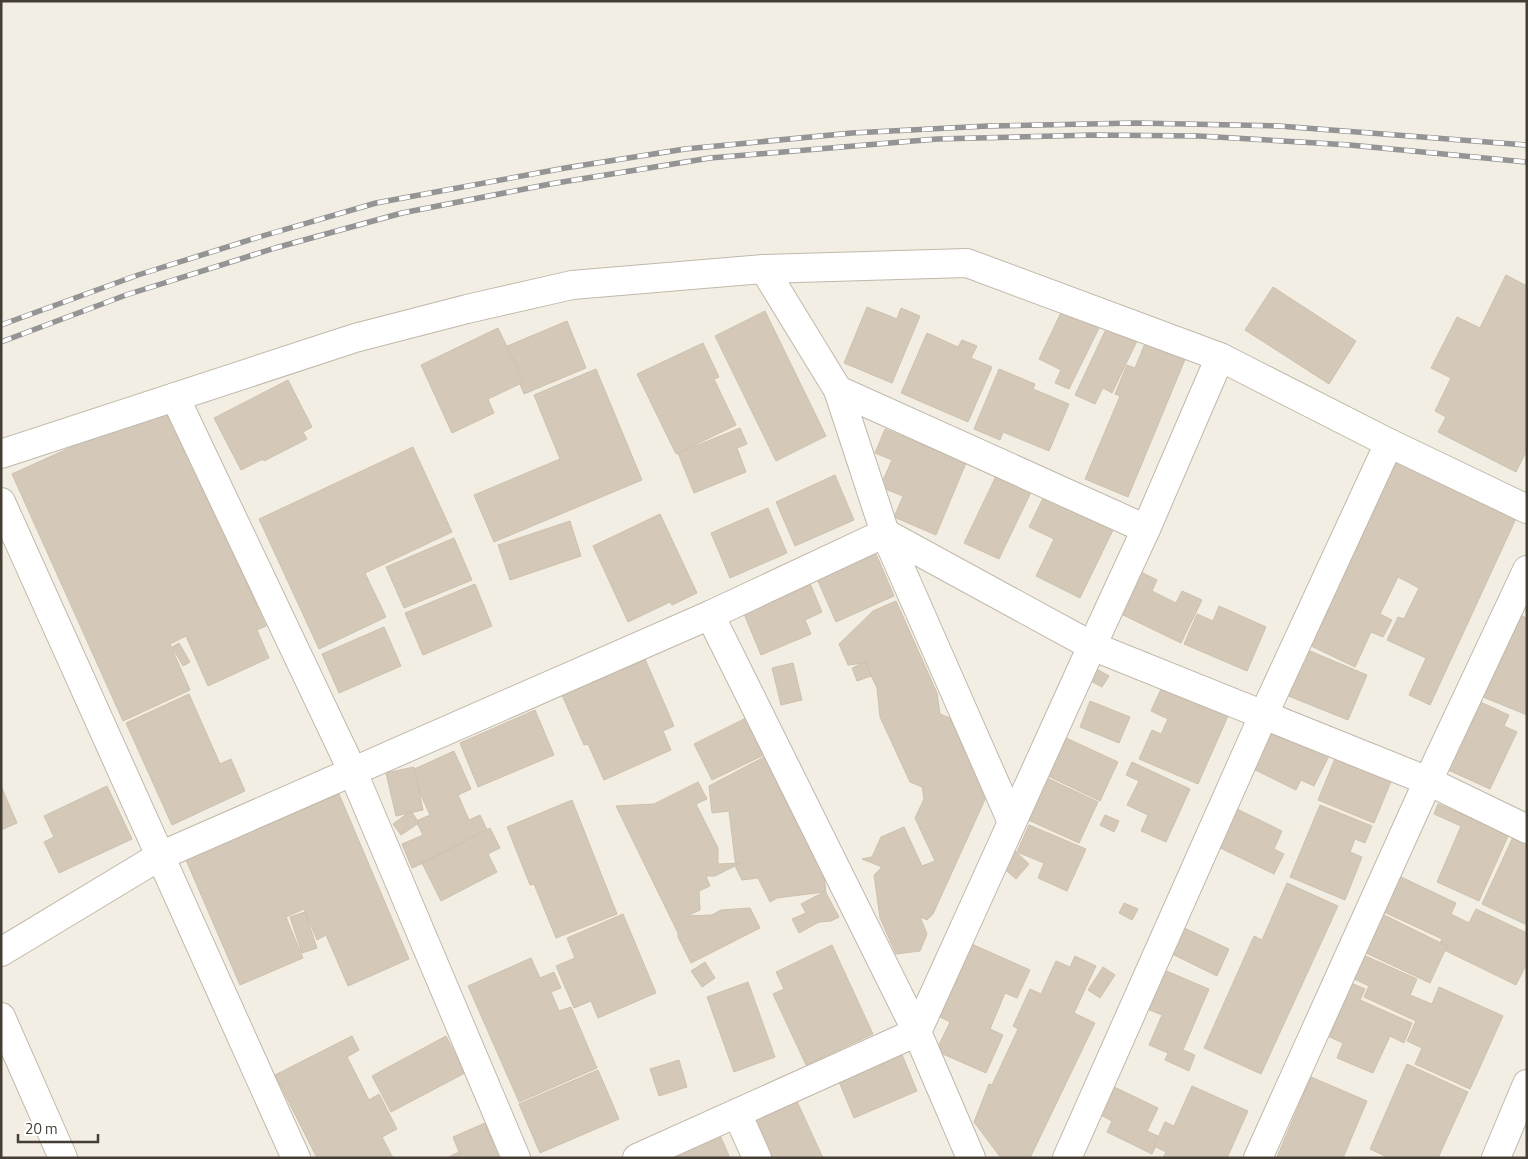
<svg xmlns="http://www.w3.org/2000/svg" width="1528" height="1159" font-family="'Titillium Web',sans-serif">
<style>
.building{fill:#d4c9b9;stroke:#cfc0ac}
.lines{fill:none;stroke-linecap:round;stroke-linejoin:round}
.minor-casing{stroke:#c1b8a9;stroke-width:30}
.minor{stroke:#fff;stroke-width:28}
.rail-casing{stroke:#949494;stroke-width:5.5}
.rail{stroke:#fff;stroke-width:4;stroke-dasharray:11;stroke-linecap:butt}
</style>
<rect width="100%" height="100%" fill="#f2eee4"/>
<g class="building">
<polygon points="1506,275 1527,286 1527,450 1516,472 1438,432 1446,417 1435,411 1451,378 1431,368 1457,317 1480,328"/>
<polygon points="1273,287 1356,341 1329,384 1245,330"/>
<polygon points="1065,304 1102,322 1069,389 1055,383 1061,370 1039,359"/>
<polygon points="867,307 897,319 901,308 920,316 892,383 844,363"/>
<polygon points="765,311 826,436 776,461 715,336"/>
<polygon points="567,321 586,368 524,394 505,347"/>
<polygon points="1107,327 1137,341 1112,393 1103,388 1095,404 1075,395"/>
<polygon points="498,328 524,382 488,399 494,413 452,433 421,365"/>
<polygon points="927,333 958,347 962,340 977,346 971,358 992,367 968,422 901,393"/>
<polygon points="1146,341 1186,357 1128,497 1085,479 1120,396 1115,394 1127,365 1135,368"/>
<polygon points="703,343 719,377 714,379 736,425 676,454 637,374"/>
<polygon points="596,369 642,480 494,542 474,495 560,459 534,395"/>
<polygon points="999,369 1035,384 1033,389 1069,404 1049,451 1003,432 1000,440 974,429"/>
<polygon points="288,380 312,427 303,432 307,439 264,461 263,459 241,470 214,418"/>
<polygon points="166,404 266,626 257,630 269,658 208,686 186,636 170,644 190,690 123,721 12,474"/>
<polygon points="740,428 747,444 737,448 746,472 694,493 678,453"/>
<polygon points="885,429 966,463 936,535 894,517 903,496 880,487 892,460 875,453"/>
<polygon points="413,447 452,532 365,573 386,617 319,649 259,519"/>
<polygon points="1390,453 1519,512 1430,705 1409,695 1426,658 1387,640 1398,617 1404,619 1419,588 1398,577 1380,614 1392,620 1383,637 1371,632 1355,667 1307,644 1317,623 1322,625 1328,610 1319,606"/>
<polygon points="998,472 1033,488 999,559 964,543"/>
<polygon points="835,475 854,520 795,546 776,502"/>
<polygon points="1044,496 1113,530 1080,598 1036,576 1054,539 1029,527"/>
<polygon points="768,508 787,553 730,578 711,533"/>
<polygon points="660,514 697,593 672,605 670,602 628,622 593,546"/>
<polygon points="570,521 581,556 510,580 498,545"/>
<polygon points="454,538 472,580 404,608 386,567"/>
<polygon points="876,554 894,596 836,622 817,579"/>
<polygon points="1141,572 1157,580 1152,591 1176,603 1182,591 1202,600 1181,643 1121,614"/>
<polygon points="809,581 822,612 805,620 811,634 761,655 742,609"/>
<polygon points="475,584 492,626 423,655 405,613"/>
<polygon points="896,601 937,693 940,714 950,718 983,790 987,795 933,914 927,920 920,917 927,934 920,951 896,954 880,918 874,875 882,867 862,859 872,857 881,837 904,827 922,866 935,861 915,818 924,799 922,787 910,782 880,717 877,688 865,663 848,665 839,644 873,611"/>
<polygon points="1219,606 1266,627 1247,671 1184,644 1197,614 1213,621"/>
<polygon points="1512,612 1527,618 1527,715 1483,697 1497,662"/>
<polygon points="384,627 401,666 339,693 322,654"/>
<polygon points="179,643 190,662 183,666 172,647"/>
<polygon points="1310,651 1367,675 1348,720 1281,693 1294,661 1304,665"/>
<polygon points="645,659 674,726 663,731 671,750 604,780 588,744 584,745 562,695"/>
<polygon points="866,662 871,676 857,681 852,668"/>
<polygon points="793,663 802,700 781,705 772,668"/>
<polygon points="1093,667 1109,676 1102,687 1087,679"/>
<polygon points="1166,678 1232,707 1198,784 1139,759 1152,730 1161,734 1168,719 1151,711"/>
<polygon points="189,694 220,764 231,759 245,791 172,825 126,723"/>
<polygon points="1090,701 1130,717 1119,743 1080,727"/>
<polygon points="1478,701 1509,715 1504,726 1517,732 1490,789 1446,769"/>
<polygon points="535,710 554,755 478,787 460,743"/>
<polygon points="748,717 766,754 712,780 694,744"/>
<polygon points="1269,720 1332,750 1314,786 1301,780 1296,790 1247,766"/>
<polygon points="1064,737 1118,762 1100,801 1046,775"/>
<polygon points="454,751 471,789 458,795 469,820 480,815 490,836 461,850 459,847 412,868 402,844 423,835 416,821 430,815 410,771"/>
<polygon points="766,756 783,788 780,790 824,876 826,893 839,917 831,921 819,922 799,933 792,919 806,913 801,904 824,892 777,898 770,902 758,878 742,880 736,868 729,811 712,813 709,786"/>
<polygon points="1336,756 1392,779 1374,823 1318,800"/>
<polygon points="1132,762 1190,789 1166,842 1141,831 1148,815 1127,805 1139,781 1126,775"/>
<polygon points="414,767 423,810 396,816 386,773"/>
<polygon points="1045,777 1098,802 1079,843 1026,819"/>
<polygon points="698,782 707,799 696,804 718,848 718,864 741,863 715,876 706,876 710,886 699,891 700,910 687,916 712,915 721,910 750,908 760,928 691,963 678,937 678,933 616,806 654,804"/>
<polygon points="1,786 17,823 1,830"/>
<polygon points="107,786 132,839 59,873 44,842 54,837 44,816"/>
<polygon points="339,794 409,959 348,986 326,935 317,940 304,909 286,917 303,958 240,985 186,860"/>
<polygon points="572,800 617,914 556,938 534,884 530,885 507,827"/>
<polygon points="1438,804 1509,834 1479,901 1437,882 1461,826 1434,814"/>
<polygon points="1229,805 1282,831 1274,849 1284,854 1274,874 1210,843"/>
<polygon points="1320,805 1372,826 1365,843 1355,839 1350,852 1362,857 1345,900 1290,877"/>
<polygon points="411,811 419,823 401,835 393,824"/>
<polygon points="1105,815 1119,821 1114,832 1100,825"/>
<polygon points="1029,825 1086,849 1067,891 1038,878 1044,863 1017,852"/>
<polygon points="490,828 500,848 488,854 497,872 441,901 422,863"/>
<polygon points="1513,837 1527,843 1527,925 1482,904"/>
<polygon points="1014,850 1029,864 1016,879 1000,865"/>
<polygon points="1399,876 1456,903 1451,914 1469,923 1476,909 1527,933 1527,963 1516,985 1438,947 1442,939 1382,911"/>
<polygon points="1287,883 1338,906 1261,1074 1204,1048 1254,936 1262,940"/>
<polygon points="1124,903 1138,909 1132,920 1119,913"/>
<polygon points="305,912 317,948 302,953 290,917"/>
<polygon points="1380,913 1447,946 1430,983 1362,951"/>
<polygon points="623,914 656,993 598,1018 591,1001 574,1008 556,966 575,958 567,938"/>
<polygon points="1180,926 1229,949 1217,976 1168,952"/>
<polygon points="965,941 1030,970 1017,998 1005,993 990,1029 1003,1035 986,1073 936,1051 950,1022 940,1017 955,983 948,980"/>
<polygon points="832,945 873,1034 806,1065 773,994 784,989 776,972"/>
<polygon points="1359,953 1417,979 1410,995 1432,1004 1439,987 1503,1016 1470,1089 1415,1064 1422,1048 1407,1041 1416,1021 1364,997 1369,986 1348,976"/>
<polygon points="1075,956 1096,966 1074,1013 1095,1023 1030,1158 1001,1158 974,1122 989,1084 992,1085 1018,1029 1013,1026 1030,989 1041,994 1056,961 1070,967"/>
<polygon points="531,958 540,978 554,972 561,988 551,992 559,1011 571,1007 597,1068 519,1102 468,986"/>
<polygon points="705,962 715,978 702,987 691,971"/>
<polygon points="1103,967 1115,975 1100,998 1088,990"/>
<polygon points="1157,967 1209,989 1183,1050 1195,1055 1189,1071 1165,1060 1168,1053 1149,1045 1162,1015 1140,1006"/>
<polygon points="1344,980 1365,989 1360,1000 1412,1023 1404,1043 1390,1036 1373,1073 1337,1058 1343,1043 1321,1033"/>
<polygon points="748,982 775,1057 734,1072 707,997"/>
<polygon points="352,1036 359,1050 347,1057 369,1100 379,1094 397,1129 382,1137 393,1158 317,1158 275,1075"/>
<polygon points="446,1036 465,1073 391,1112 372,1076"/>
<polygon points="898,1045 917,1091 854,1118 835,1072"/>
<polygon points="679,1060 687,1087 659,1096 650,1069"/>
<polygon points="1407,1064 1468,1092 1438,1158 1389,1158 1370,1149"/>
<polygon points="598,1070 619,1119 540,1153 519,1104"/>
<polygon points="1311,1077 1367,1101 1343,1158 1277,1157"/>
<polygon points="1106,1083 1158,1108 1147,1131 1160,1137 1152,1154 1107,1132 1112,1121 1093,1111"/>
<polygon points="1192,1086 1248,1111 1227,1158 1163,1158 1166,1152 1154,1146 1165,1122 1174,1126"/>
<polygon points="795,1097 823,1158 770,1158 752,1117"/>
<polygon points="485,1123 499,1158 447,1158 459,1152 453,1137"/>
<polygon points="716,1126 730,1158 645,1158"/>
</g>
<g class="lines">
<g class="minor-casing">
<g id="minor">
<polyline points="764,269 838,390 885,533 1012,822"/>
<polyline points="838,390 1146,529"/>
<polyline points="175,397 352,770 516,1158"/>
<polyline points="1,454 355,338 467,309 572,285 764,269 967,263 1220,357"/>
<polyline points="1,502 296,1158"/>
<polyline points="1527,509 1389,443 1220,357 1146,529 1092,646 1428,781 1527,570"/>
<polyline points="1,952 160,856 710,615 885,533 1092,646 917,1032 971,1158"/>
<polyline points="1,1017 63,1158"/>
<polyline points="737,1113 757,1158"/>
<polyline points="637,1158 917,1032 710,615"/>
<polyline points="1067,1158 1264,714 1389,443"/>
<polyline points="1258,1158 1428,781 1527,829"/>
<polyline points="1496,1158 1527,1084"/>
</g>
</g>
<use href="#minor" class="minor"/>
<g class="rail-casing">
<g id="rail">
<polyline points="1,325 138,275 259,237 376,203 565,168 685,149 852,133 988,126 1136,123 1279,126 1527,145"/>
<polyline points="1,342 126,295 275,248 402,213 550,184 710,158 937,139 1093,135 1199,136 1350,145 1527,162"/>
</g>
</g>
<use href="#rail" class="rail"/>
</g>
<rect width="1528" height="1159" fill="none" stroke="#443d34" stroke-width="5"/>
<path d="M18 1134v8h80v-8" fill="none" stroke="#443d34" stroke-width="2.5"/>
<text x="25" y="1134" font-size="15" fill="#443d34" stroke="#ffffff" stroke-width="4" paint-order="stroke">20 m</text>
</svg>
